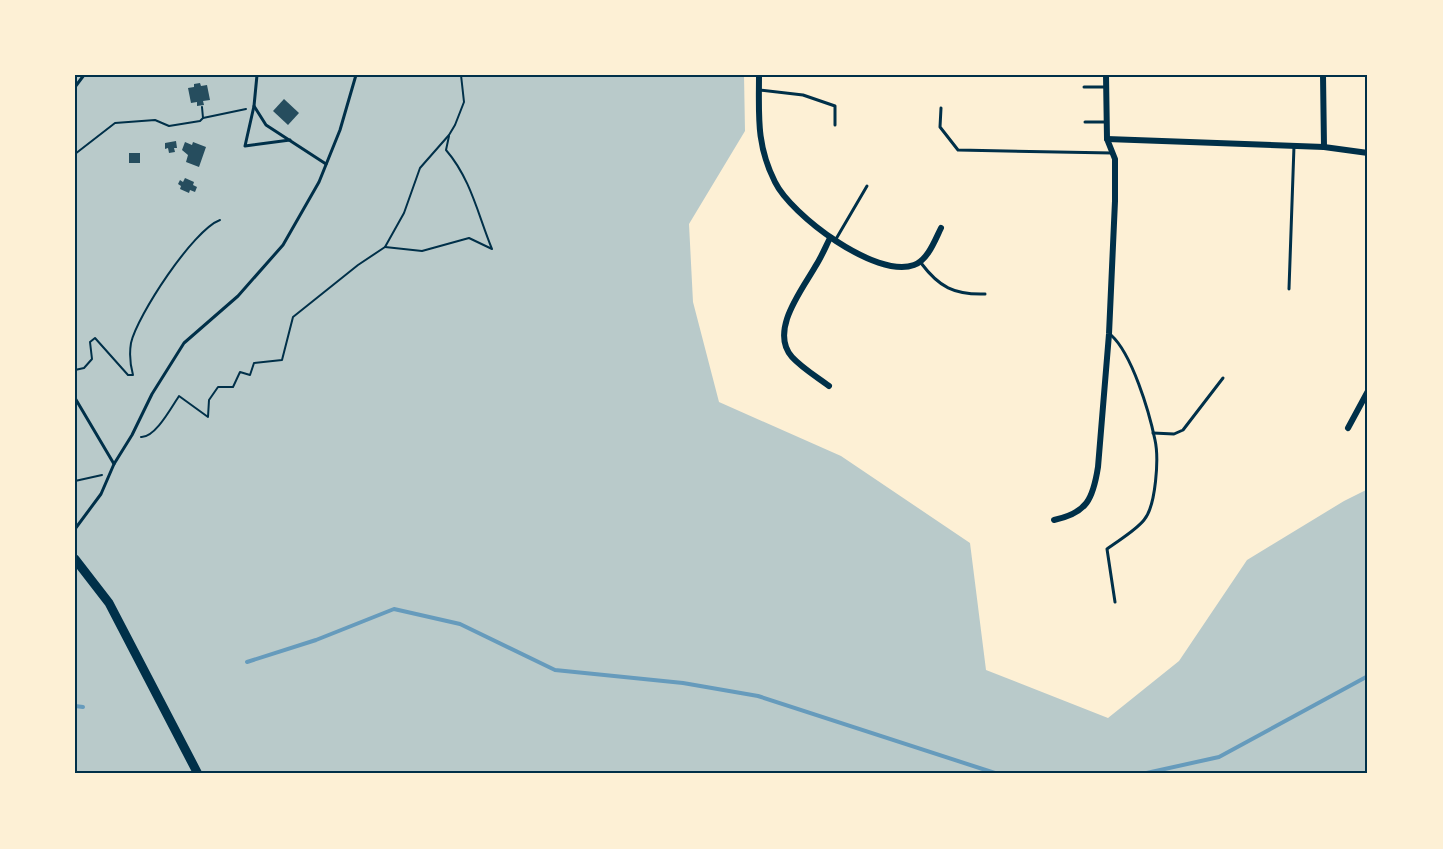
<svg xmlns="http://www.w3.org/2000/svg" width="1443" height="849" font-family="'Space Grotesk',sans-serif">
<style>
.green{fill:#b9caca}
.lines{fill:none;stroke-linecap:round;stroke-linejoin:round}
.stream{stroke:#669bbc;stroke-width:4}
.building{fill:#264d5e}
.path{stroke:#003049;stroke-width:2}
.service{stroke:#003049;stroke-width:3}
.minor{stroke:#003049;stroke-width:6}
.secondary{stroke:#003049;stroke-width:9}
.neatline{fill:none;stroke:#003049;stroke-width:2}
</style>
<rect width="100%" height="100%" fill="#fdf0d5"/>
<polygon class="green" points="75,75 744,75 745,131 689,224 693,302 719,402 841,456 970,543 986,670 1108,718 1179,661 1247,560 1344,501 1368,489 1368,774 75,774"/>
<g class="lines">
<g class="stream">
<polyline points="247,662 316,640 394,609 460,624 555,670 683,683 758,696 998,774"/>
<polyline points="75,706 83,707"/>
<polyline points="1142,774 1219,757 1368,676"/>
</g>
</g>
<g class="building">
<polygon points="200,83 201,86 207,85 210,100 203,101 204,105 197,106 197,102 191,103 188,88 194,87 194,84"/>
<polygon points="284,99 299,113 288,125 273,111"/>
<polygon points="176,141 177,148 174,148 175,152 169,153 168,148 165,149 165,143"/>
<polygon points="185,142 192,145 193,142 206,147 199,167 186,162 188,155 182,150"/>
<rect x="129" y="153" width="11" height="10"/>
<polygon points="185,178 194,182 193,185 197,187 195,192 190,190 189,193 180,189 181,186 178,184 180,180 183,182"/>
</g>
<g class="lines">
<g class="path">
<polyline points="202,107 203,118"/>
<polyline points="75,154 115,123 155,120 169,126 200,121 203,118 246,109"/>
<path d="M385,247l37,4 47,-13 23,11c-14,-34 -21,-70 -46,-99l3,-14"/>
<path d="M75,370l9,-2 8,-9 -2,-17 5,-4 33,37h5c-3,-11 -4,-20 -2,-32 6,-27 62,-113 89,-123"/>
<path d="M141,437c14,1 30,-29 38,-41l29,21 1,-17 9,-13h15l7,-15 10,3 4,-12 28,-3 11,-43 65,-52 27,-18 19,-34 16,-45 29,-33 6,-10 9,-23 -3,-27"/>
<polyline points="75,481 102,475"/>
</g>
<g class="service">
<polyline points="257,75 254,106 245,146 290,140"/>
<polyline points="75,87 84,75"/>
<polyline points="1084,87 1105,87"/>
<polyline points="759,90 803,95 835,106 835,125"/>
<polyline points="254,106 266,125 326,164"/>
<polyline points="941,108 940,127 958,150 1112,153"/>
<polyline points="1085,122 1105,122"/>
<polyline points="836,239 867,186"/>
<path d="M921,263c18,24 33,32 64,31"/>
<polyline points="1289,289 1294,146"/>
<path d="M1111,335c21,19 38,76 44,105 4,18 1,66 -11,80 -9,11 -25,20 -37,29l8,53"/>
<polyline points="75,398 114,464"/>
<polyline points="1153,433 1174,434 1183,430 1223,378"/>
<polyline points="75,529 101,494 114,464 132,435 152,394 184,343 238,296 283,245 319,182 340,130 356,75"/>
</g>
<g class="minor">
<path d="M759,75c0,40 -3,70 16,107 16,33 101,97 139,83 14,-5 21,-25 27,-37"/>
<polyline points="1323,75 1324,147"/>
<polyline points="1107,139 1324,147 1368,153"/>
<path d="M829,386c-12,-9 -27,-18 -37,-29 -23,-26 10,-67 23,-90 6,-9 10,-19 15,-29"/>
<polyline points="1348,428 1368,391"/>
<path d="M1054,520c33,-7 39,-21 44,-53l11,-133 6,-133v-42l-8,-20 -1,-64"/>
</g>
<polyline class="secondary" points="75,559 109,603 198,774"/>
</g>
<rect width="1443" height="849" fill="none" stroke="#fdf0d5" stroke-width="153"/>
<rect x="76" y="76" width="1290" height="696" class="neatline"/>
</svg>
